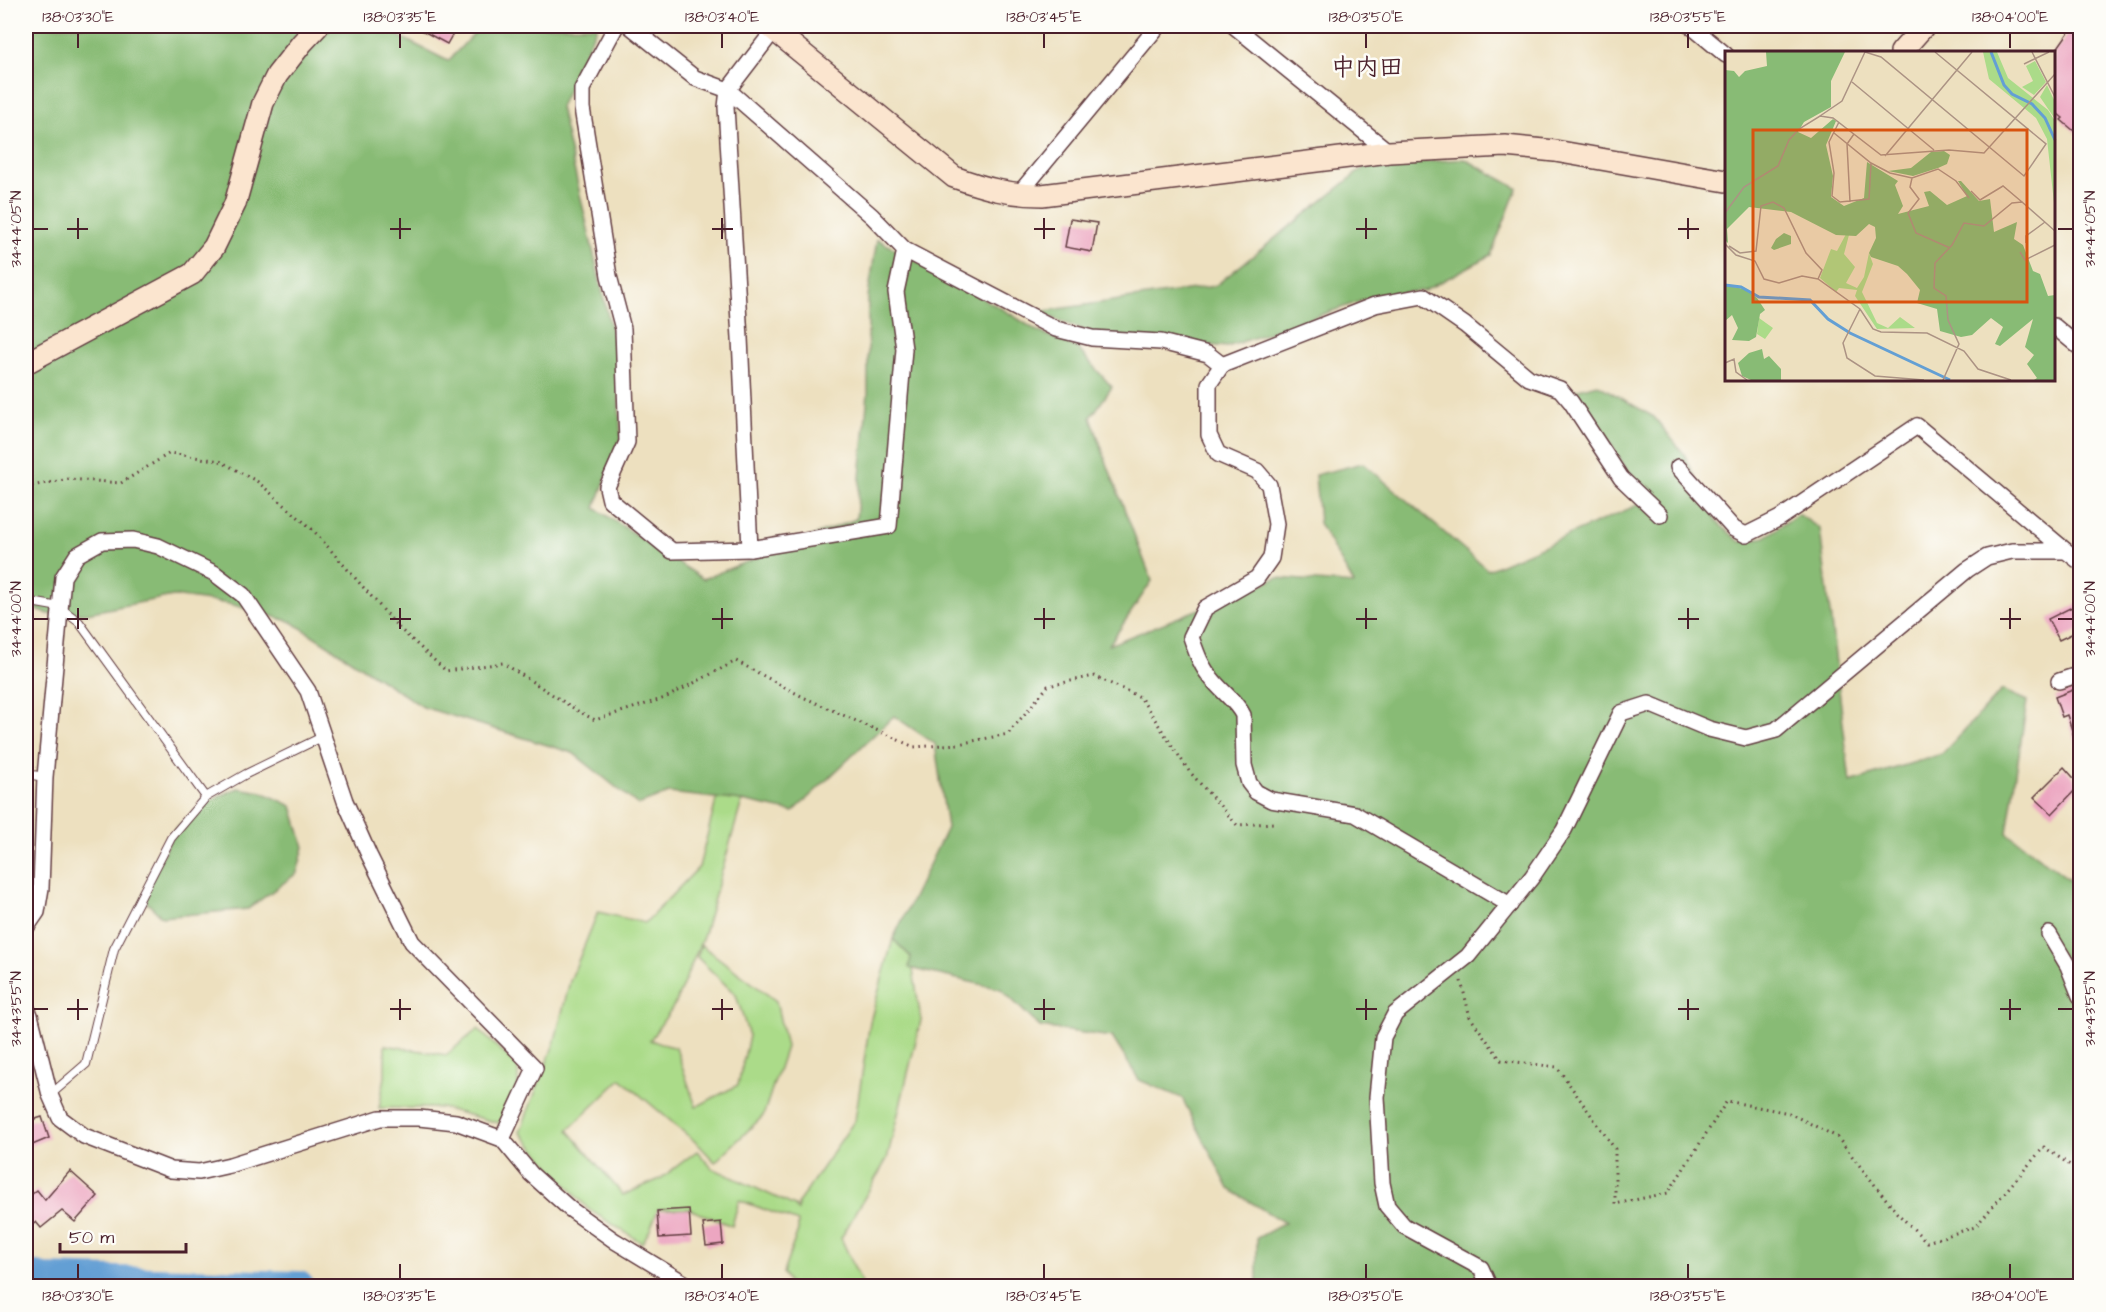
<svg xmlns="http://www.w3.org/2000/svg" width="2106" height="1312" font-family="'Architects Daughter','Klee One',sans-serif">
<style>
.green{fill:#abdb89;stroke:#7a7d5a;stroke-width:1.5}
.forest{fill:#88bb75;stroke:#696d50;stroke-width:1.5}
.lines{fill:none;stroke-linecap:round;stroke-linejoin:round}
.river{stroke:#639fd4;stroke-width:30}
.building{fill:#eca6c1}
.lane-casing{stroke:#623c41;stroke-width:10}
.street-casing{stroke:#623c41;stroke-width:18}
.secondary-casing{stroke:#623c41;stroke-width:24}
.path{stroke:#623c41;stroke-width:3;stroke-dasharray:1.5 4.5;stroke-linecap:butt}
.lane{stroke:#fff;stroke-width:8}
.street{stroke:#fff;stroke-width:15}
.secondary{stroke:#fbe5cf;stroke-width:21}
.ticks{fill:none;stroke:#4a1f2b;stroke-width:2}
.labels{text-anchor:middle;stroke-width:5;stroke-linejoin:round;paint-order:stroke}
.quarter-label{font-size:24px;font-weight:bold;fill:#4a1f2b;stroke:#fdfcf7}
.inset-river{fill:none;stroke:#639fd4;stroke-width:3}
.inset-road{fill:none;stroke:#ac9384;stroke-width:1.5}
.view{fill:#d8530f;fill-opacity:0.15;stroke:#d8530f;stroke-width:3}
.inset-edge{fill:none;stroke:#4a1f2b;stroke-width:3}
.neatline{fill:none;stroke:#4a1f2b;stroke-width:2}
.ticks-label{font-size:15px;text-anchor:middle;fill:#4a1f2b}
</style>
<rect width="100%" height="100%" fill="#fdfcf7"/>
<filter id="ink" filterUnits="userSpaceOnUse"><feTurbulence type="fractalNoise" baseFrequency=".0167" numOctaves="2"/><feDisplacementMap in="SourceGraphic" scale="12" xChannelSelector="R" yChannelSelector="G"/><feConvolveMatrix kernelMatrix="1 2 1 2 8 2 1 2 1" color-interpolation-filters="sRGB"/></filter>
<filter id="wash" filterUnits="userSpaceOnUse"><feTurbulence type="fractalNoise" baseFrequency=".008" numOctaves="4" result="noise"/><feDisplacementMap in="SourceGraphic" scale="24" xChannelSelector="R" yChannelSelector="G"/><feGaussianBlur stdDeviation="1.35" result="paint"/><feColorMatrix in="noise" values="0 0 0 0 0 0 0 0 0 0 0 0 0 0 0 0 0 1.4 0 .05"/><feComposite in="paint" operator="in"/></filter>
<g filter="url(#wash)">
<rect width="100%" height="100%" fill="#ede0bf"/>
<g class="green">
<polygon points="717,797 742,801 703,937 675,1004 650,1040 676,1048 696,1107 738,1085 749,1036 736,995 697,957 701,945 776,1001 786,1047 763,1116 715,1162 699,1145 621,1079 568,1130 623,1195 660,1179 697,1151 712,1168 795,1206 798,1212 798,1203 855,1120 870,1022 893,939 911,957 921,1020 887,1159 841,1238 863,1286 791,1286 783,1273 798,1230 798,1222 739,1200 732,1226 689,1209 658,1209 650,1230 642,1243 588,1209 520,1132 554,1044 570,981 598,912 645,923 699,867"/>
<polygon points="478,1029 518,1067 518,1086 499,1123 442,1108 379,1108 385,1077 385,1045 446,1055"/>
</g>
<g class="forest">
<polygon points="26,26 379,26 448,61 481,26 597,26 560,107 616,351 621,438 595,508 703,579 856,519 868,393 868,297 877,239 1009,313 1037,331 1077,348 1112,387 1091,417 1109,469 1152,581 1109,645 1277,578 1354,584 1319,523 1315,475 1363,463 1488,570 1647,501 1575,390 1597,384 1654,417 1684,454 1716,521 1740,542 1765,537 1798,514 1820,529 1850,782 1942,754 2002,690 2027,701 2007,833 2070,880 2080,906 2080,1286 1257,1286 1257,1238 1285,1223 1229,1189 1182,1098 1139,1080 1112,1037 1040,1027 1001,989 909,968 911,957 893,939 947,828 935,744 894,716 793,812 742,801 669,793 638,805 573,753 423,707 292,622 230,604 173,596 87,613 52,615 26,607"/>
<polygon points="1465,159 1517,188 1491,255 1424,291 1382,294 1227,347 1091,333 1037,312 1215,286 1366,166"/>
<polygon points="238,788 262,792 292,806 304,847 297,873 248,909 162,917 142,898 175,829 209,801"/>
</g>
<g class="lines">
<polyline class="river" points="26,1274 44,1279 299,1286"/>
</g>
<g id="blocks">
<g class="building">
<polygon points="414,26 457,26 447,44"/>
<polygon points="2073,26 2080,26 2080,136 2061,120 2063,118 2054,111 2054,53"/>
<polygon points="1070,219 1097,223 1092,252 1065,247"/>
<polygon points="2080,603 2080,630 2059,640 2048,619"/>
<polygon points="2080,687 2080,748 2078,749 2067,715 2062,717 2055,697"/>
<polygon points="2064,767 2080,785 2052,814 2034,797"/>
<polygon points="42,1117 49,1138 30,1146 26,1133 26,1122"/>
<polygon points="70,1171 98,1196 75,1222 62,1211 41,1228 36,1222 26,1230 26,1199 37,1190 45,1200"/>
<polygon points="689,1209 691,1236 659,1238 657,1211"/>
<polygon points="721,1222 723,1244 706,1246 703,1224"/>
</g>
</g>
</g>
<g filter="url(#ink)">
<use href="#blocks" fill-opacity="0" stroke="#623c41" stroke-width="1.5"/>
<g class="lines">
<g class="lane-casing">
<g id="lane">
<polyline points="26,601 59,607 79,622 206,797"/>
<polyline points="26,774 45,777"/>
<polyline points="50,1095 86,1064 114,949 171,838 206,797 246,774 324,736"/>
</g>
</g>
<g class="street-casing">
<g id="street">
<polyline points="616,26 582,89 582,108 609,276 623,329 627,442 607,487 610,500 672,551 750,549 889,526 904,349 896,292 905,250"/>
<polyline points="630,26 695,78 728,90 872,216 905,250 1056,329 1092,338 1161,342 1208,354 1222,365"/>
<polyline points="1234,26 1389,152"/>
<polyline points="1691,26 1726,55"/>
<polyline points="1018,195 1158,26"/>
<polyline points="2054,326 2078,346 2080,343"/>
<polyline points="1678,467 1734,529 1746,535 1780,518 1917,426 2066,551"/>
<polyline points="750,549 740,338 726,107 728,90 774,30"/>
<polyline points="2059,681 2080,674"/>
<path d="M1510,905l-155,-91 -84,-14 -15,-8 -7,-9 -5,-18 -1,-50c-7,-14 -21,-23 -31,-36 -11,-12 -16,-28 -21,-42l14,-29 52,-30 14,-20 5,-34 -7,-39 -12,-14 -39,-17 -9,-19v-51l13,-19 153,-60 48,-9 42,29 64,53 31,11 11,13 50,76 39,37"/>
<polyline points="26,928 37,912 41,888 45,777 63,577 77,555 102,541 133,540 158,546 214,573 243,595 308,691 345,801 369,855 412,942 535,1068 502,1139"/>
<polyline points="2049,934 2068,966 2080,996"/>
<polyline points="26,1007 30,1015 50,1095 60,1118 84,1136 171,1170 199,1172 230,1165 380,1118 419,1118 456,1122 502,1139 531,1174 570,1209 615,1241 689,1286"/>
<polyline points="1489,1286 1481,1268 1404,1226 1387,1206 1382,1183 1377,1097 1383,1037 1395,1014 1468,956 1532,877 1564,830 1621,713 1649,704 1709,729 1746,738 1776,730 1967,570 1987,557 2012,551 2066,551 2080,562"/>
</g>
</g>
<g class="secondary-casing">
<g id="secondary">
<path d="M769,26l185,151c30,11 56,18 88,18l347,-43 116,-6 50,5 171,30"/>
<polyline points="1901,52 1924,26"/>
<polyline points="26,363 192,274 214,247 235,204 263,103 277,75 302,43 318,26"/>
</g>
</g>
<g class="path">
<polyline points="26,487 69,479 121,483 170,453 220,461 258,482 313,530 399,628 446,671 503,663 578,711 595,720 665,698 736,661 803,697 914,747 958,744 1008,734 1048,686 1094,676 1140,697 1189,771 1237,825 1275,823"/>
<polyline points="1461,981 1470,1017 1501,1060 1557,1067 1615,1149 1615,1204 1668,1193 1727,1101 1789,1113 1837,1137 1897,1213 1927,1242 1975,1227 2044,1147 2080,1172"/>
</g>
<use href="#lane" class="lane"/>
<use href="#street" class="street"/>
<use href="#secondary" class="secondary"/>
</g>
</g>
<path class="ticks" d="M78,33v15M400,33v15M722,33v15M1044,33v15M1366,33v15M1688,33v15M2010,33v15M78,218v21M400,218v21M722,218v21M1044,218v21M1366,218v21M1688,218v21M33,229h15M67,229h21M390,229h21M712,229h21M1034,229h21M1356,229h21M1678,229h21M2058,229h15M78,608v21M400,608v21M722,608v21M1044,608v21M1366,608v21M1688,608v21M2010,608v21M33,619h15M67,619h21M390,619h21M712,619h21M1034,619h21M1356,619h21M1678,619h21M2000,619h21M2058,619h15M78,999v21M400,999v21M722,999v21M1044,999v21M1366,999v21M1688,999v21M2010,999v21M33,1009h15M67,1009h21M390,1009h21M712,1009h21M1034,1009h21M1356,1009h21M1678,1009h21M2000,1009h21M2058,1009h15M78,1264v15M400,1264v15M722,1264v15M1044,1264v15M1366,1264v15M1688,1264v15M2010,1264v15"/>
<g class="labels">
<g class="quarter-label">
<text x="1367" y="75">中内田</text>
</g>
</g>
<g transform="translate(1725 51)">
<rect width="330" height="330" fill="#ede0bf"/>
<path d="M258,1h14l11,26 40,32 7,11v91l-8,-73 -11,-21 -47,-39zM310,10l11,21 -12,13 -12,-8 11,-6 -7,-15zM322,34l8,17v17l-15,-22zM121,183l3,1 -5,19 11,13 -9,16 11,5 7,-11 5,-24 4,11 -11,28 15,31 11,5 12,-11 15,11 -38,1 -22,-33 2,-6 -18,-2 -3,4 -16,-14 11,-29 6,2zM34,267l14,10 -8,11 -8,-5z" fill="#abdb89"/>
<path d="M41,1h79l-14,29v26l-27,15 -6,10 13,6 22,-19 3,2 -10,24 7,31 -2,21 13,9 20,-8 3,-36 31,19 -3,4 8,21 -5,8 31,-8 -5,-14 6,-1 17,14 20,-9 -9,-15h3l18,20 11,-2 4,33 23,-10 -3,17 9,6 10,26 7,3 8,22 7,-1v85h-21l3,-2 -10,-14 7,-9 -9,-8 8,-28 -33,27 -5,-2 8,-17 -12,-9 -19,17 -11,2 -21,-6 -3,-22 -20,-6 3,-13 -13,-16 -9,-8 -27,-9 -2,-4 7,-15 -1,-11 -6,-3 -13,12 -20,-1 -45,-23 -42,-5 -22,22 1,14 -3,-3v-170l9,1 5,6 6,-6 22,-5zM219,100l6,4 -3,9 -9,4 -25,8 -25,-5 23,-3 20,-16zM59,182l7,3v8l-17,6 -3,-2 5,-9zM0,234l19,4 13,9 8,12 -5,4 -4,23 -7,4 -17,-1 6,-12 -6,-13 -7,6zM37,298l2,10 5,-3 12,13v11h-30l-9,-4 -4,-13 11,-10z" fill="#88bb75"/>
<path class="inset-river" d="M266,1l13,33 8,9 20,10 13,14 10,22M0,234l16,2 18,10 51,3 18,19 22,14 100,47"/>
<path class="inset-road" d="M140,1l16,5 143,119 22,-32 -111,-92M307,1l23,45M299,13l25,-12M127,31l82,68M95,65l22,-15 23,-49M114,71l-10,20 5,31 -2,23 8,6 29,-3 2,-36M109,82l37,30 19,10 22,5 26,-9 18,12 13,17M160,105l87,-104M187,127l-2,9 9,12 -11,14 8,20 34,15M246,140l9,9 23,-14 19,16M125,151l-3,-58 7,-10M0,162l19,-26 34,-21 11,-26 10,-11 21,-13 13,2 48,37 68,-5 35,3 71,-79M301,192v-7l19,-14M0,193l11,11 19,6 9,18 15,4 23,-7 16,3 42,30 13,20 8,3 46,1 37,18 14,18 33,11M4,195l11,7 16,-2 5,-45 12,-4 11,6 22,45 16,17 -4,9M295,201l5,8 30,-15M135,258l-17,34 4,15 28,18 49,4M0,312l9,-4 2,13 11,8M218,329l16,-36 -11,-24 -2,-24 -12,-8 1,-25 17,-18 12,-22 20,3 28,-23 10,-1 33,29"/>
<path class="view" d="M28,79h274v172h-274z"/>
<rect width="330" height="330" class="inset-edge"/>
</g>
<rect width="2106" height="1312" fill="none" stroke="#fdfcf7" stroke-width="66"/>
<path d="M60 1243v9h126v-9" fill="none" stroke="#4a1f2b" stroke-width="3"/>
<text x="69" y="1243" font-size="18" fill="#4a1f2b" stroke="#fdfcf7" stroke-width="4.5" paint-order="stroke">50 m</text>
<rect x="33" y="33" width="2040" height="1246" class="neatline"/>
<g class="ticks-label">
<text x="78" y="22">138°03'30"E</text>
<text x="400" y="22">138°03'35"E</text>
<text x="722" y="22">138°03'40"E</text>
<text x="1044" y="22">138°03'45"E</text>
<text x="1366" y="22">138°03'50"E</text>
<text x="1688" y="22">138°03'55"E</text>
<text x="2010" y="22">138°04'00"E</text>
<text transform="translate(16 229) rotate(-90)" y="5">34°44'05"N</text>
<text transform="translate(2090 229) rotate(-90)" y="5">34°44'05"N</text>
<text transform="translate(16 619) rotate(-90)" y="5">34°44'00"N</text>
<text transform="translate(2090 619) rotate(-90)" y="5">34°44'00"N</text>
<text transform="translate(16 1009) rotate(-90)" y="5">34°43'55"N</text>
<text transform="translate(2090 1009) rotate(-90)" y="5">34°43'55"N</text>
<text x="78" y="1301">138°03'30"E</text>
<text x="400" y="1301">138°03'35"E</text>
<text x="722" y="1301">138°03'40"E</text>
<text x="1044" y="1301">138°03'45"E</text>
<text x="1366" y="1301">138°03'50"E</text>
<text x="1688" y="1301">138°03'55"E</text>
<text x="2010" y="1301">138°04'00"E</text>
</g>
</svg>
